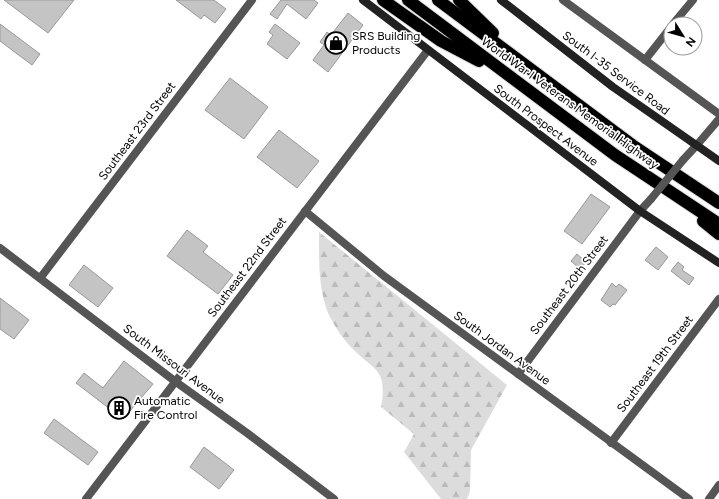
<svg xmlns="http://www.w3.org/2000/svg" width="719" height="499" font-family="Figtree,sans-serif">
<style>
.forest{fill:url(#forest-firs)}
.building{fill:#c4c4c4;stroke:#999}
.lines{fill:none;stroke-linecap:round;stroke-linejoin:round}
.motorway-casing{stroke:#dbdbdb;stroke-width:14}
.minor{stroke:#555;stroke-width:8}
.tertiary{stroke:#555;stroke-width:8}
.secondary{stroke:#222;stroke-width:8}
.motorway{stroke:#000;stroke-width:12}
.tertiary-bridge{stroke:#555;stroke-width:8}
.labels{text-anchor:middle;stroke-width:3.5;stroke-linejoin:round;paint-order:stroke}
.poi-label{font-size:12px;fill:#000;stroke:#fff;text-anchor:start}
.street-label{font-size:12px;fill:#000;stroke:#fff}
</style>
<defs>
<pattern id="forest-firs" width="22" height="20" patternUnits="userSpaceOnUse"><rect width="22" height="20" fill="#dcdcdc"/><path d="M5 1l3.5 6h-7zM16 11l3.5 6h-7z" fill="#bbb"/></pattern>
</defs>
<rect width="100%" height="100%" fill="#fff"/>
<path class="forest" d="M319,232l188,153 -36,65 -1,41 -3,8h-26l-37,-47 10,-18 -33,-27c2,-11 4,-26 -4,-36 -5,-6 -14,-12 -20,-18 -12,-11 -22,-25 -29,-40 -10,-26 -9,-54 -9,-81z"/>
<g class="building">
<polygon points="4,0 74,0 48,33"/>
<polygon points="176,0 214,0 226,9 215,23 204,15 201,19"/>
<polygon points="281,0 314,0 318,3 306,19 287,4 277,19 270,14"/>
<polygon points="348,13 363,25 328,72 313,60 324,45 320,42 327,32 331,35"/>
<polygon points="0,24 40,54 32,65 0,41"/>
<polygon points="275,24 300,43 287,59 267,44 273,35 269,32"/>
<polygon points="230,78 268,107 244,139 205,110"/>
<polygon points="279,130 319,161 297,188 257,157"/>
<polygon points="591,194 610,207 582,244 564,231"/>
<polygon points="187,230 208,246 203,252 233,275 218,294 167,256"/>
<polygon points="656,247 668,257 658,270 645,260"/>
<polygon points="577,254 586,262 580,269 571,261"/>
<polygon points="678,262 684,267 682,270 694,278 689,285 671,271"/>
<polygon points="84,265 113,288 98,307 69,285"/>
<polygon points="612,283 616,287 619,284 627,290 615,305 613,304 610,307 601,300"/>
<polygon points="0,298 29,320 14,339 0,329"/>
<polygon points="124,361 153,384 123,419 76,383 84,373 103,388"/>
<polygon points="54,419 98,452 88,465 44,433"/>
<polygon points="204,447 234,470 219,489 190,467"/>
</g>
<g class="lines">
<g class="motorway-casing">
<g id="motorway">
<polyline points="383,0 441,41 479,61"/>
<polyline points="408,0 615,155 719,224"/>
<polyline points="438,0 635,147 719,203"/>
<polyline points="459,0 493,33"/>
<polyline points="703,221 719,234"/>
</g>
</g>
<g class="minor">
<polyline points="563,0 719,114"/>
<polyline points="673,24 693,0"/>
<polyline points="645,60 671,27"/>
<polyline points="696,146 719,119"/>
<polyline points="305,211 384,276 689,499"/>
<polyline points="0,248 176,382 247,433 334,499"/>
<polyline points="41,277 252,0"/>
<polyline points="518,374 640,211"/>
<polyline points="611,443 719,299"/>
<polyline points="86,499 428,50"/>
<polyline points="709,499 719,485"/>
</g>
<g class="tertiary">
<polyline points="683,160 696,146"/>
<polyline points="640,211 651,199"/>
</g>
<g class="secondary">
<polyline points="363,0 640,211 719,263"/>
<polyline points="501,0 613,87 719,161"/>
</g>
<use href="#motorway" class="motorway"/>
<polyline class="tertiary-bridge" points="651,199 683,160"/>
</g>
<defs>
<g id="shop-ring" transform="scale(1.15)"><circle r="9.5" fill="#fff" stroke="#000" stroke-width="1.5"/><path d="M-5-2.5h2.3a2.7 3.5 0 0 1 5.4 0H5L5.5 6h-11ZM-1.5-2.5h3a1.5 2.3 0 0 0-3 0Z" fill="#000"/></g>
<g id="building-ring" transform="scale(1.15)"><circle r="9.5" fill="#fff" stroke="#000" stroke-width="1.5"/><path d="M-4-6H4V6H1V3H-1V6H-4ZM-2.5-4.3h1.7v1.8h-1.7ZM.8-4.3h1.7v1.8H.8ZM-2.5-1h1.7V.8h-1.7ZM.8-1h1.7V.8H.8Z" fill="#000"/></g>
</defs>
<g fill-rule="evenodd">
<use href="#shop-ring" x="336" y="43"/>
<use href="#building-ring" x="119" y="408"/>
</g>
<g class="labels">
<g class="poi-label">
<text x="352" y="40">SRS Building<tspan x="352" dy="14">Products</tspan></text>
<text x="134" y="405">Automatic<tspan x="134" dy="14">Fire Control</tspan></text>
</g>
<g class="street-label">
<text transform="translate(616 73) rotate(37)" y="4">South I-35 Service Road</text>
<text transform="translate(570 103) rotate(36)" y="4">World War I Veterans Memorial Highway</text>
<text transform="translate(546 125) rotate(37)" y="4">South Prospect Avenue</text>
<text transform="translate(137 131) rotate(-53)" y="4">Southeast 23rd Street</text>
<text transform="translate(247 267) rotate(-53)" y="4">Southeast 22nd Street</text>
<text transform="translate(569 285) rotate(-53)" y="4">Southeast 20th Street</text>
<text transform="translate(502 348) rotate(36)" y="4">South Jordan Avenue</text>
<text transform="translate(174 364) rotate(37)" y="4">South Missouri Avenue</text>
<text transform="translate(655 364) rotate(-53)" y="4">Southeast 19th Street</text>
</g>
</g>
<g transform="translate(683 36) rotate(127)"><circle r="19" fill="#ffffff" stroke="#999999"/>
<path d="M0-3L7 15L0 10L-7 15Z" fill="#000000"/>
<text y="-6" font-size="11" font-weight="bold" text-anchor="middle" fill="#000000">N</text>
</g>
</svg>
